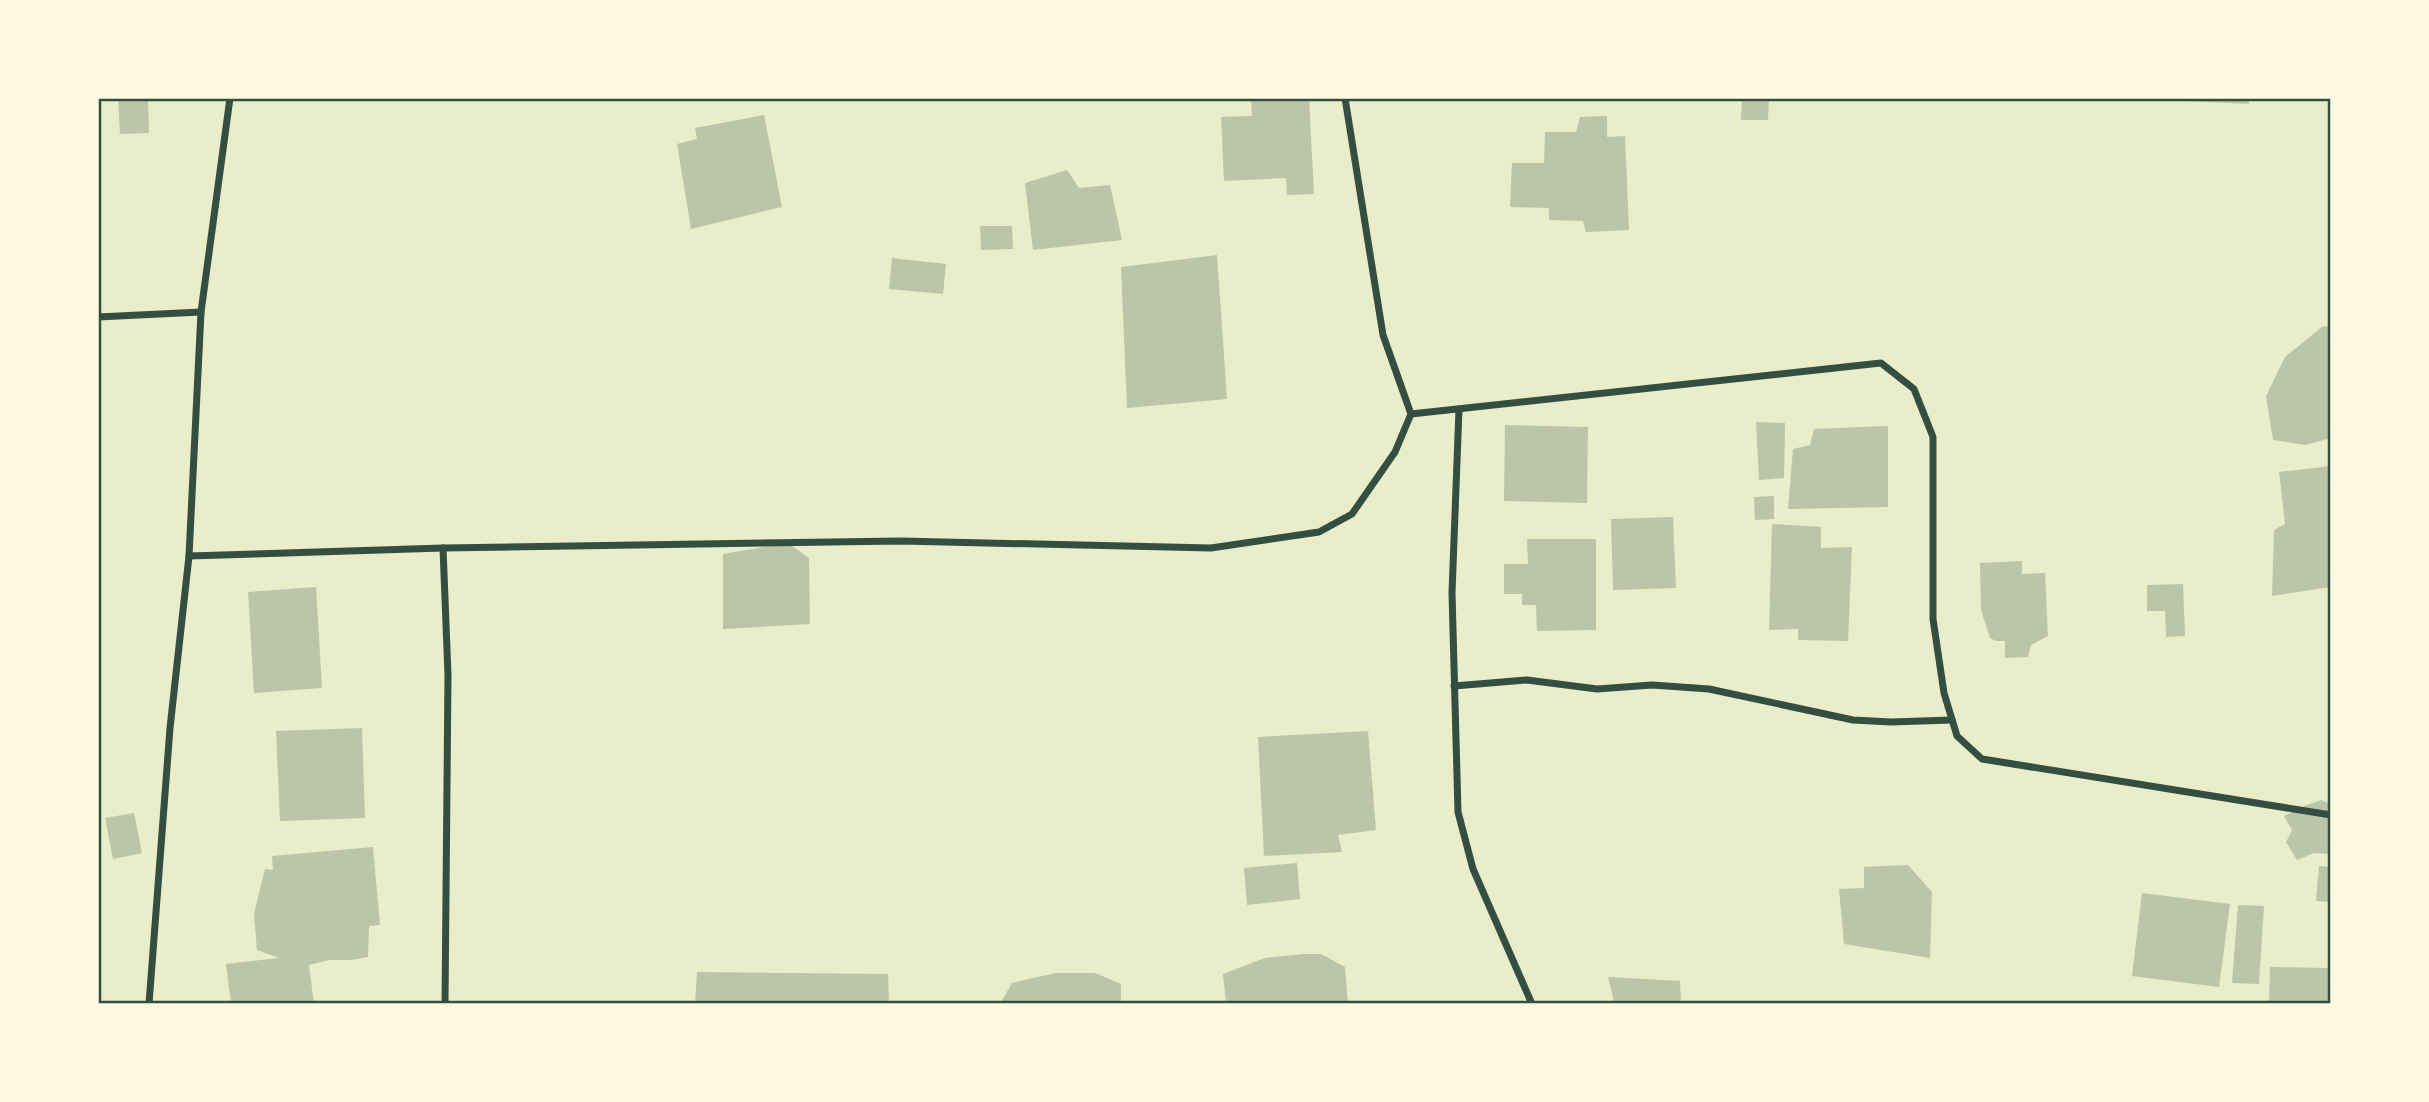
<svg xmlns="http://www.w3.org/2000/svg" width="2429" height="1102" font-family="'Titillium Web',sans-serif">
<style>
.building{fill:#bcc5a7}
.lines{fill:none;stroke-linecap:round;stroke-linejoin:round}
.minor{stroke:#344e41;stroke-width:7}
.neatline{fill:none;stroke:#344e41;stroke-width:2.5}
</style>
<rect width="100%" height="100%" fill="#e9edc9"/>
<g class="building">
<polygon points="118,98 148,98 149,133 120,134"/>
<polygon points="1251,98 1309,98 1314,194 1287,195 1286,178 1224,181 1221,117 1252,116"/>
<polygon points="1742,98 1769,98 1768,120 1741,120"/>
<polygon points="2165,98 2249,98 2249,104 2165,100"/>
<polygon points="764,115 782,207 691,229 677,144 697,139 695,128"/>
<polygon points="1607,116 1607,137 1625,136 1629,230 1586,232 1583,221 1549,220 1549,208 1510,207 1512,163 1544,163 1545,132 1576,132 1580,117"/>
<polygon points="1067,170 1079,188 1110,185 1122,240 1033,250 1025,183"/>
<polygon points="980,226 1012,226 1013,249 981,250"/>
<polygon points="1217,255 1227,399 1127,408 1121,267"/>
<polygon points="892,258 946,264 943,294 889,289"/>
<polygon points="2323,326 2331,327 2331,438 2305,445 2273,440 2266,396 2285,357"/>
<polygon points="1756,422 1785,423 1784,478 1759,480"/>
<polygon points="1505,425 1588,427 1587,503 1504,501"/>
<polygon points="1888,426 1888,507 1788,509 1793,449 1810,445 1814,429"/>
<polygon points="2331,466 2331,587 2272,596 2274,530 2285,524 2279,472"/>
<polygon points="1774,496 1774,519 1755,520 1754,497"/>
<polygon points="1673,517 1676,588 1613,590 1611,519"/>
<polygon points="1772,524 1821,527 1821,548 1852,547 1848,641 1798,640 1798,629 1769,630"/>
<polygon points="1527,539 1596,539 1596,630 1537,631 1536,605 1522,605 1522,594 1504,594 1504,564 1528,564"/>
<polygon points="770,546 792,546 809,558 810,624 723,629 723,554"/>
<polygon points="2022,561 2022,574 2045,573 2048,636 2031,645 2028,657 2005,658 2005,641 1996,641 1990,638 1981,610 1980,563"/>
<polygon points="2183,584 2185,636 2166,637 2165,611 2147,611 2147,585"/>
<polygon points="316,587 322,688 254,693 248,592"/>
<polygon points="362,728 365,818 280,821 276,731"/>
<polygon points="1368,731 1376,830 1338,835 1342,852 1264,856 1258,737"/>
<polygon points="2321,800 2331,804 2331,854 2314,853 2297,860 2286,842 2292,830 2284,816 2304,806"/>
<polygon points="134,813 142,853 113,859 105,818"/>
<polygon points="373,847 380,925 369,926 368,957 351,960 330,960 309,965 314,1004 231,1004 226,964 279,958 257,950 254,914 265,869 273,870 272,856"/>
<polygon points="1297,863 1300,899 1247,905 1244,868"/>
<polygon points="1908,865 1932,892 1930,958 1844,944 1839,889 1864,888 1864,867"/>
<polygon points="2319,866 2331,867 2331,902 2316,901"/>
<polygon points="2142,893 2230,904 2219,987 2132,976"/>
<polygon points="2238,905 2264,906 2259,984 2232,983"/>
<polygon points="1303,954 1321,954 1345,967 1348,1004 1226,1004 1223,974 1265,958"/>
<polygon points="2270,967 2331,968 2331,1004 2269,1004"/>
<polygon points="697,972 888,974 889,1004 695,1004"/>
<polygon points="1056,973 1095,973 1121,984 1121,1004 1000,1004 1012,983"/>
<polygon points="1608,977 1680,981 1681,1004 1609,1004 1614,1002"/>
</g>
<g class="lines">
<g class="minor">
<polyline points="98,317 201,312"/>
<polyline points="1459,409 1452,593 1458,812 1473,869 1532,1004"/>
<polyline points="1411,414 1881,363 1914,389 1933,437 1933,619 1944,693 1957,736 1982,759 2331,815"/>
<polyline points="443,548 448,675 445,1004"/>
<polyline points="189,556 443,548 901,541 1211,548 1319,532 1352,514 1395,452 1411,414 1383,335 1345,98"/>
<polyline points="1454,686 1527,680 1597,689 1652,685 1709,689 1853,720 1891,722 1952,720"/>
<polyline points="149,1004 170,728 189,556 201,312 230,98"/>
</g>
</g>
<rect width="2429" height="1102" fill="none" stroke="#fefae0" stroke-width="200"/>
<rect x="100" y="100" width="2229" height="902" class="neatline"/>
</svg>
